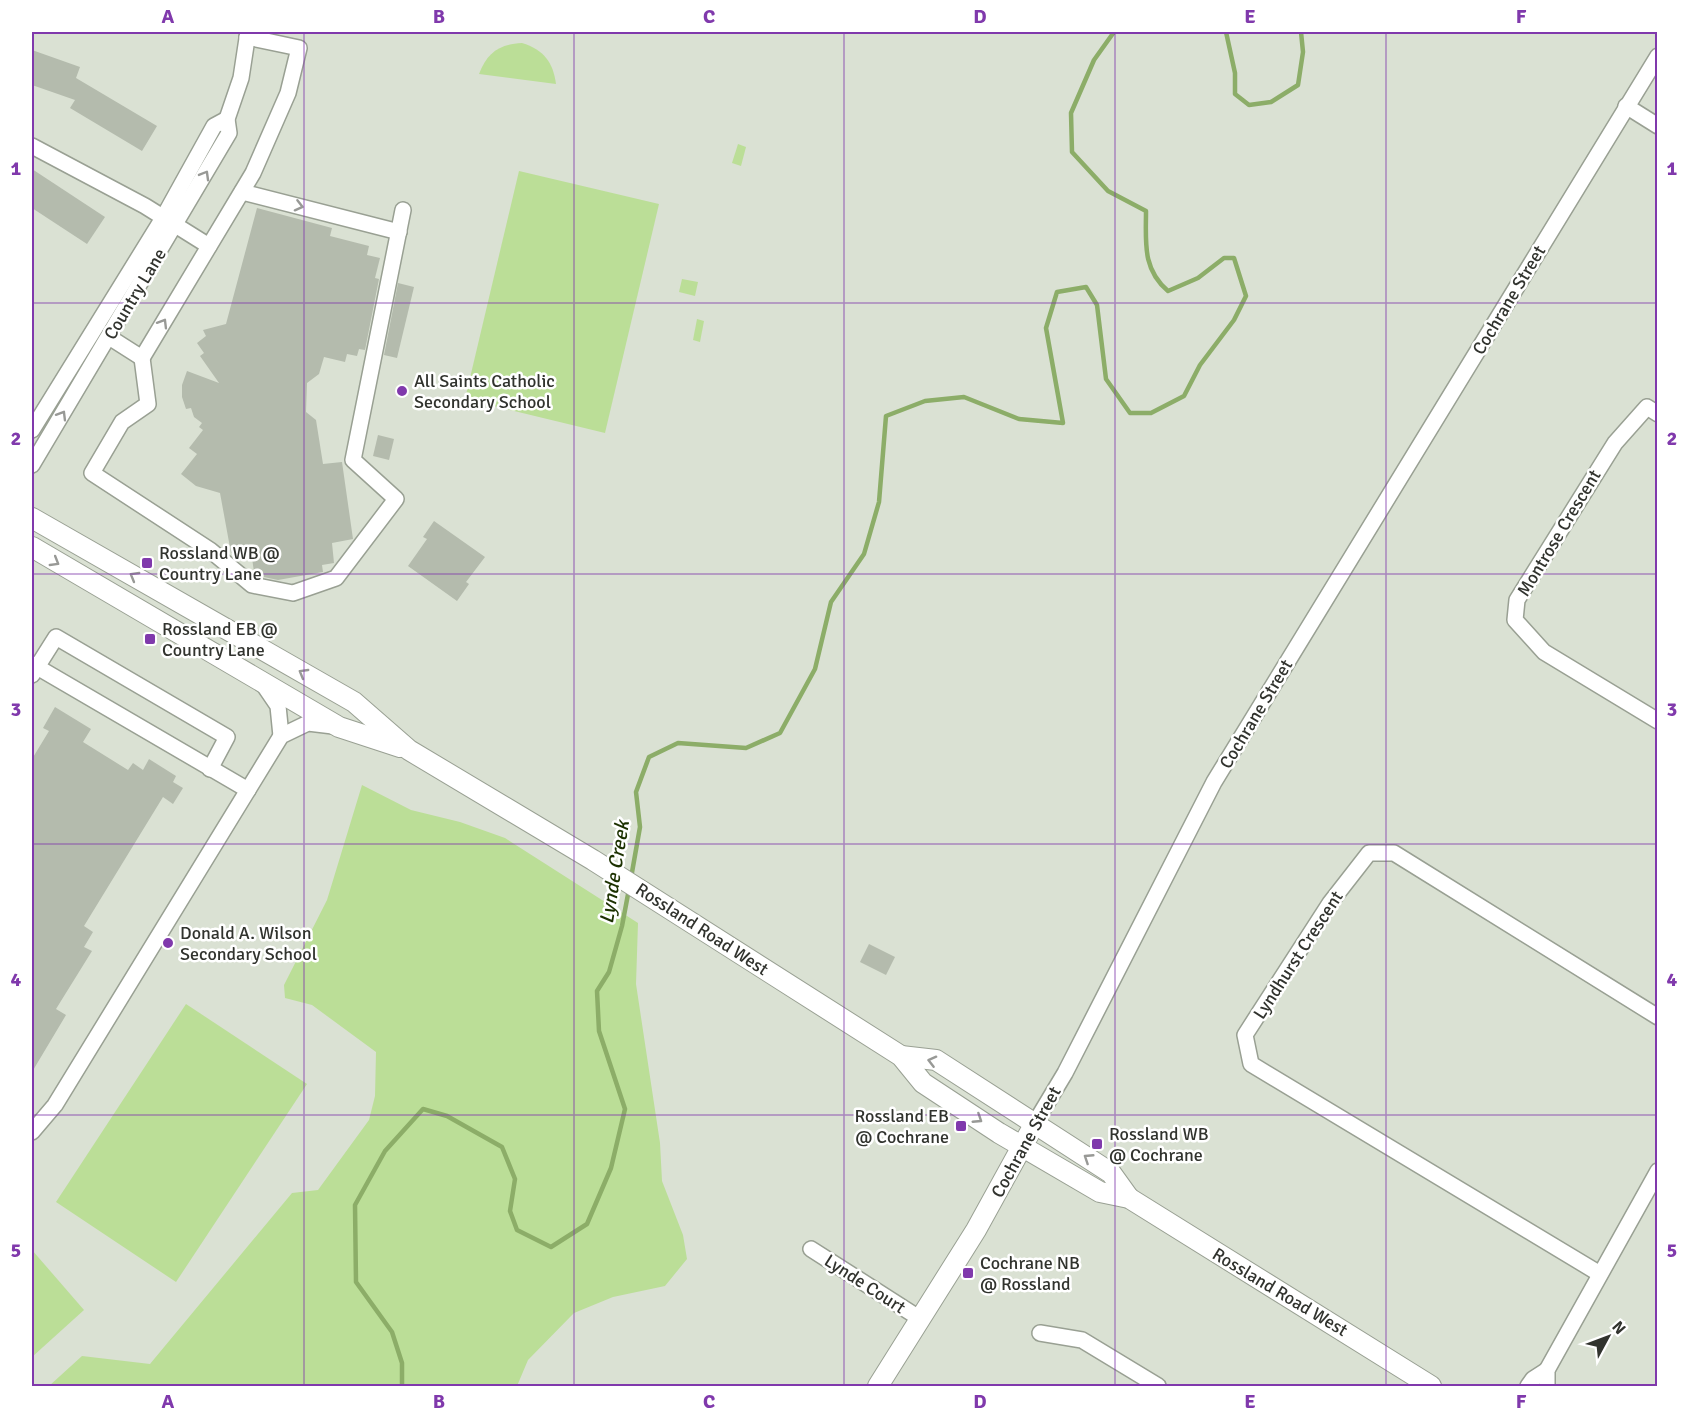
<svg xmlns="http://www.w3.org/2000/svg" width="1689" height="1418" font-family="Signika,sans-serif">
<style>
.green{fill:#bbde97}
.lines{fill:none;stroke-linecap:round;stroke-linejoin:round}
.stream{stroke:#8cad68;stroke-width:4.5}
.building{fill:#b4bbad}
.minor-casing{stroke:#99a093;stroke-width:18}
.major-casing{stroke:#99a093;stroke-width:22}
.minor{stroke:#fff;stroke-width:15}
.major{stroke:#fff;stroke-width:20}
.oneway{stroke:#989996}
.grid{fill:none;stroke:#8039ac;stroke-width:1.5;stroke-opacity:0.55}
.poi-dot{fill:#8039ac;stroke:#fff;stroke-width:2}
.labels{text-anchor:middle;stroke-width:5;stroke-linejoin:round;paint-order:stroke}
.street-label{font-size:18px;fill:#31332e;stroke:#fff}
.poi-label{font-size:18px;fill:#31332e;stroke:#fff;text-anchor:start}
.water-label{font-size:20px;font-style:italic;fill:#1c3100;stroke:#fff}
.neatline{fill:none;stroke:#8039ac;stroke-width:2}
.grid-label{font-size:20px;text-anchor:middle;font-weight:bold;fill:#8039ac}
</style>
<rect width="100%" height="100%" fill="#dae1d3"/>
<g class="green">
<path d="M522,43c22,7 31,19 34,41l-77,-10c8,-21 20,-30 43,-31z"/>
<polygon points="738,144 746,147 741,166 732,163"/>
<polygon points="519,171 659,204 605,433 465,399"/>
<polygon points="682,279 698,282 695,296 679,292"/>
<polygon points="697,319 704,321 700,342 693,340"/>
<polygon points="362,785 411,810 460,822 505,838 638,923 636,984 660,1143 662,1181 683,1235 687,1259 665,1286 613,1297 574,1313 528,1360 517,1386 49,1386 82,1356 150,1364 292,1193 318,1190 369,1120 375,1096 376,1052 312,1005 285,998 284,985 327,900"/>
<polygon points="186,1004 307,1084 176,1282 56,1202"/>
<polygon points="32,1250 84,1310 32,1357"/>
</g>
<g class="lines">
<g class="stream">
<polyline points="1226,32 1235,73 1235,94 1249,105 1271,102 1298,85 1303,52 1301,32"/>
<path d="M631,878l9,-51 -4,-35 13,-35 29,-14 68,5 34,-15 35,-64 16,-67 33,-48 15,-52 7,-86 39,-15 39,-4 55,22 44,4 -17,-95 11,-36 29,-5 11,18 9,74 24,34h21l33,-17 16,-31 34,-45 12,-24 -12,-38h-10l-26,20 -30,13c-26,-22 -22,-49 -22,-80l-38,-20 -36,-39 -1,-39 23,-53 20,-28"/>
<polyline points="402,1386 402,1363 392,1332 356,1282 355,1205 385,1151 423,1109 447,1116 502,1147 515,1179 510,1211 517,1230 551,1247 587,1224 611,1168 625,1109 599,1031 597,991 609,972 622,926 629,889"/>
</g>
</g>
<g class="building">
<polygon points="32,50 80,67 76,78 157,126 142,151 70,108 75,100 32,85"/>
<polygon points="32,169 105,217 87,244 32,208"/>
<polygon points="257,208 332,228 330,236 369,246 367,255 380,258 375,278 379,279 365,350 359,349 357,356 347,354 345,362 324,357 319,374 307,383 306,412 316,420 323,464 342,462 353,539 332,543 334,563 322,565 323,572 278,580 264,577 262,570 254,572 251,551 231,553 220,493 196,486 181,474 197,454 189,448 203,430 199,427 202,423 194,417 191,408 186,409 182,397 182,385 187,371 219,383 200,356 204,353 197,343 206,336 203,330 226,324"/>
<polygon points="398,283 414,287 397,358 384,355"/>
<polygon points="378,435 394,439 389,460 373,456"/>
<polygon points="434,521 485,557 466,582 469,584 457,601 408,566 427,539 423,537"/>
<polygon points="55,707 91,729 83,742 128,770 133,763 143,770 149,759 176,776 173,782 183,788 173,804 163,797 84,926 93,932 84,947 92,951 56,1009 66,1015 32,1072 32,759 49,731 43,728"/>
<polygon points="869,944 895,957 886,975 860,962"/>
</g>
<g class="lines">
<g class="minor-casing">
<g id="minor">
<polyline points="1626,106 1658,126"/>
<polyline points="32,146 145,206 209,246"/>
<polyline points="242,192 399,232"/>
<polyline points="109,337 142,358 253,173 288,93 299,48 247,37"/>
<polyline points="142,358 148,404 122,422 92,473 210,550 252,585 293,593 336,578 396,499 353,460 403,210"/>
<polyline points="1658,414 1647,407 1615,443 1517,600 1515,620 1544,652 1658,721"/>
<polyline points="32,430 163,218 214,126 227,119"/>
<polyline points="32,465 229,133 227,119 241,78 248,32"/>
<polyline points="32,664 248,790"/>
<polyline points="32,675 56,637 227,737 210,769"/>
<polyline points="263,684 278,706 281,736"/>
<polyline points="1035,1123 1065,1073 1214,782 1658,56"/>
<polyline points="32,1132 55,1105 281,736 308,723 333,726"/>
<polyline points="811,1249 919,1318"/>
<polyline points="1600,1274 1251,1064 1245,1035 1330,903 1369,853 1394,853 1658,1017"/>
<polyline points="1040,1333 1082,1340 1158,1386"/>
<polyline points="1528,1386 1533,1379 1547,1370"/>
<polyline points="1547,1386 1547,1370 1658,1171"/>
</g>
</g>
<g class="major-casing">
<g id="major">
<polyline points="32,518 354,702 409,750 593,860 901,1056 923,1083 999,1133 1100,1192 1129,1198 1431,1386"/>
<polyline points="32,547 339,727 400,747"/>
<polyline points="901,1056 936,1060 1111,1173 1129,1198"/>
<polyline points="878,1386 976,1230 1035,1123"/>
</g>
</g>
<use href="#minor" class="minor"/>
<use href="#major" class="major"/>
</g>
<defs><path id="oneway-chevron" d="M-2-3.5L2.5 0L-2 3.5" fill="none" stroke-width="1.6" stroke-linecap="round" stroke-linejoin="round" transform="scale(1.5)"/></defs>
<g class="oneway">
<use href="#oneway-chevron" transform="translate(205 175) rotate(-60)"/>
<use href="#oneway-chevron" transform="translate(299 206) rotate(14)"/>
<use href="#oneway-chevron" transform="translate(163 323) rotate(-59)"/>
<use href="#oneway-chevron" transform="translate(62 415) rotate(-59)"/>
<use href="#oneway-chevron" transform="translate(55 562) rotate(31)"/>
<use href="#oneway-chevron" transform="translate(134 576) rotate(-150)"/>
<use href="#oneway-chevron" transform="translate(303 673) rotate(-150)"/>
<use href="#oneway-chevron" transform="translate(932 1061) rotate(-166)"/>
<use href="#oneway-chevron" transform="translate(978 1119) rotate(33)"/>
<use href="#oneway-chevron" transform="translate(1088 1158) rotate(-147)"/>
</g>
<path class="grid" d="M304,32v1354M574,32v1354M844,32v1354M1115,32v1354M1386,32v1354M32,303h1626M32,574h1626M32,844h1626M32,1115h1626"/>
<g class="poi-dot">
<circle cx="402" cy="391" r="6"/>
<rect x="141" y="557" width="12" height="12" rx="3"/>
<rect x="144" y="633" width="12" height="12" rx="3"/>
<circle cx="168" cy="943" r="6"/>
<rect x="955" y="1120" width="12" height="12" rx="3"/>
<rect x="1091" y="1138" width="12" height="12" rx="3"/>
<rect x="962" y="1267" width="12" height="12" rx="3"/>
</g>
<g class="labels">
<g class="street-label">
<text transform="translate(135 294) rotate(-59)" y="6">Country Lane</text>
<text transform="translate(1509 300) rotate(-59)" y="6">Cochrane Street</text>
<text transform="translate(1559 533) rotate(-59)" y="6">Montrose Crescent</text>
<text transform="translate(1256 714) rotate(-59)" y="6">Cochrane Street</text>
<text transform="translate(702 929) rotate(33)" y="6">Rossland Road West</text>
<text transform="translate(1298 955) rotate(-57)" y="6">Lyndhurst Crescent</text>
<text transform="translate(1026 1142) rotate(-61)" y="6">Cochrane Street</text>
<text transform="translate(865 1284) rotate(33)" y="6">Lynde Court</text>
<text transform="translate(1280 1292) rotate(31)" y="6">Rossland Road West</text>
</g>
<g class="poi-label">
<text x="414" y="387">All Saints Catholic<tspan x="414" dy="21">Secondary School</tspan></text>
<text x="159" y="559">Rossland WB @<tspan x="159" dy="21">Country Lane</tspan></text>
<text x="162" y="635">Rossland EB @<tspan x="162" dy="21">Country Lane</tspan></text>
<text x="180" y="939">Donald A. Wilson<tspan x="180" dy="21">Secondary School</tspan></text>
<text x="949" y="1122" text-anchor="end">Rossland EB<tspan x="949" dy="21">@ Cochrane</tspan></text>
<text x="1109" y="1140">Rossland WB<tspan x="1109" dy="21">@ Cochrane</tspan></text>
<text x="980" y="1269">Cochrane NB<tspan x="980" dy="21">@ Rossland</tspan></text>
</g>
<g class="water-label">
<text transform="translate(614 872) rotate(-81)" y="7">Lynde Creek</text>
</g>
</g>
<rect width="1689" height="1418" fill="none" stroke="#ffffff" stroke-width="66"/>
<g transform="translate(1608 1337) rotate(49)" stroke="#ffffff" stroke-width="4.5" paint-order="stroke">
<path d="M0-4.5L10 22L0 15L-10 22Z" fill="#31332e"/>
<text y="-9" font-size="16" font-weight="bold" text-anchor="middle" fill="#31332e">N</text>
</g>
<rect x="33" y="33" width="1623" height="1352" class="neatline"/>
<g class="grid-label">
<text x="168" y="23">A</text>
<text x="439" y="23">B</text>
<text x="709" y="23">C</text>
<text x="980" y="23">D</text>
<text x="1250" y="23">E</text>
<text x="1521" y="23">F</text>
<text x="16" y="175">1</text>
<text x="1672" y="175">1</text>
<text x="16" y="445">2</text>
<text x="1672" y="445">2</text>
<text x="16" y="716">3</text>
<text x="1672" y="716">3</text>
<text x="16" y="986">4</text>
<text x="1672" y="986">4</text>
<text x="16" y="1257">5</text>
<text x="1672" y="1257">5</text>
<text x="168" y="1408">A</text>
<text x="439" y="1408">B</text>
<text x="709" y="1408">C</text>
<text x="980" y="1408">D</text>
<text x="1250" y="1408">E</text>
<text x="1521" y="1408">F</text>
</g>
</svg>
